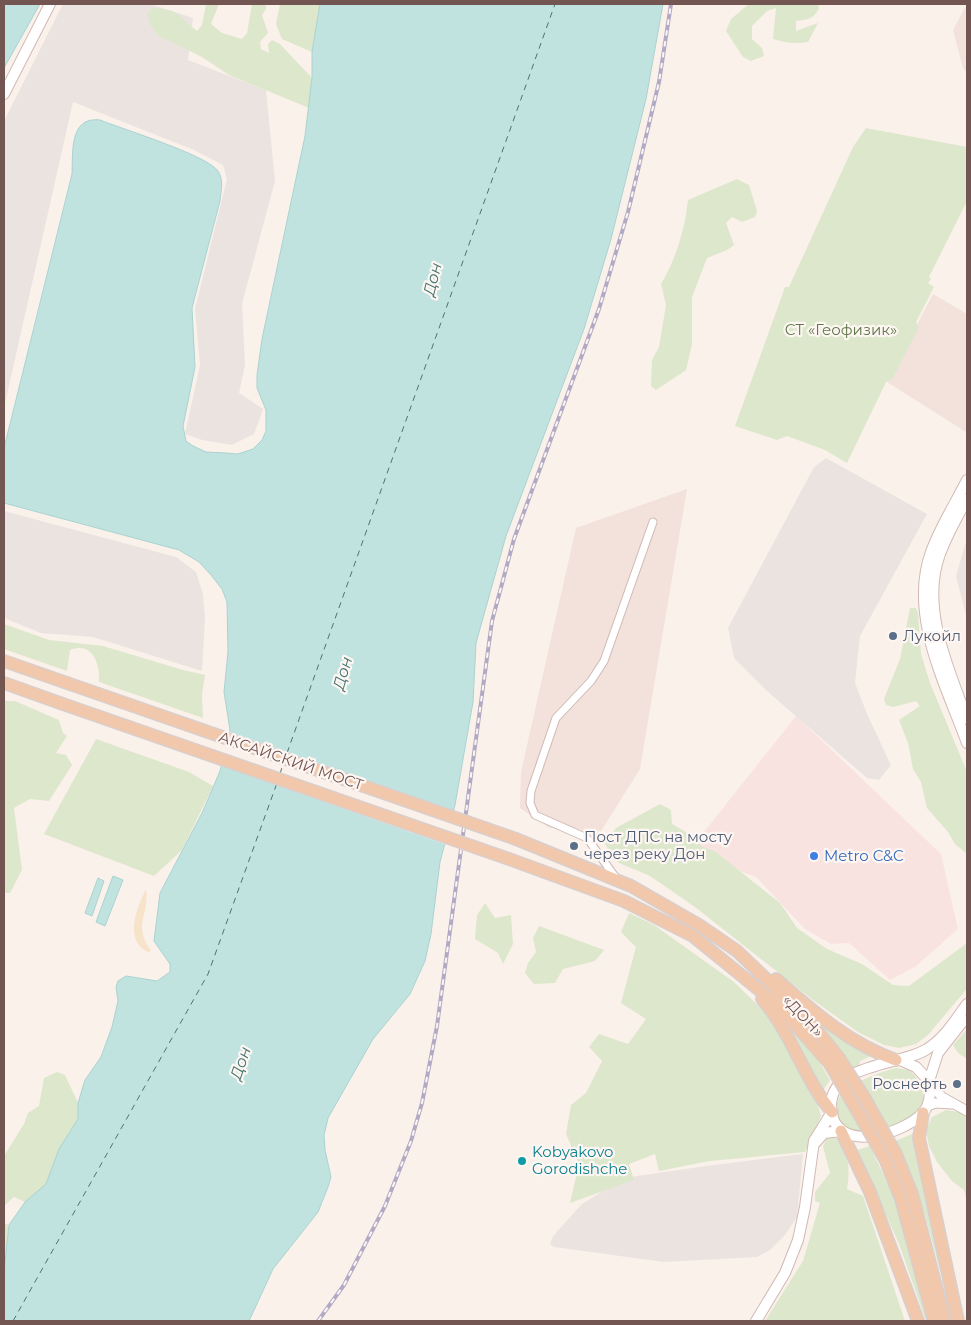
<svg xmlns="http://www.w3.org/2000/svg" width="971" height="1325" font-family="Montserrat,sans-serif">
<style>
.residential{fill:#f2e2db}
.commercial{fill:#f9e3e1}
.industrial{fill:#ebe3e0}
.green{fill:#dde7cb}
.sand{fill:#f6e3ca}
.water{fill:#c1e3e0;stroke:#a9d3d0}
.pier{fill:#fbf1eb}
.lines{fill:none;stroke-linecap:round;stroke-linejoin:round}
.ferry{stroke:#467673;stroke-width:1;stroke-dasharray:6 5;stroke-linecap:butt}
.minor-casing{stroke:#cebab5;stroke-width:9}
.tertiary-casing{stroke:#cebab5;stroke-width:11}
.secondary-casing{stroke:#d0b9b3;stroke-width:12}
.primary-casing{stroke:#d8cfce;stroke-width:14}
.minor{stroke:#fff;stroke-width:7}
.tertiary{stroke:#fff;stroke-width:9}
.secondary{stroke:#fff;stroke-width:10}
.primary{stroke:#f1c8ac;stroke-width:11}
.rail-casing{stroke:#b2aac4;stroke-width:4}
.rail{stroke:#fdf6f2;stroke-width:2;stroke-dasharray:5.5;stroke-linecap:butt}
.primary-bridge-casing{stroke:#d8cfce;stroke-width:14;stroke-linecap:butt}
.primary-bridge{stroke:#f1c8ac;stroke-width:11}
.service-dot{fill:#5c6f8a;stroke:#fdf6f2;stroke-width:2}
.shop-dot{fill:#3f7fe0;stroke:#fdf6f2;stroke-width:2}
.culture-dot{fill:#0f9aa8;stroke:#fdf6f2;stroke-width:2}
.labels{text-anchor:middle;stroke-width:4.5;stroke-linejoin:round;paint-order:stroke}
.park-label{font-size:15px;fill:#61784a;stroke:#fdf6f2}
.service-label{font-size:15px;fill:#4e5e75;stroke:#fdf6f2;text-anchor:start}
.street-label{font-size:15px;fill:#735551;stroke:#fdf6f2}
.shop-label{font-size:15px;fill:#366cbe;stroke:#fdf6f2;text-anchor:start}
.culture-label{font-size:15px;fill:#0d838f;stroke:#fdf6f2;text-anchor:start}
.water-label{font-size:16px;font-style:italic;fill:#467673;stroke:#fdf6f2}
</style>
<rect width="100%" height="100%" fill="#fbf1eb"/>
<g class="residential">
<polygon points="967,4 967,73 963,68 953,30"/>
<polygon points="933,294 967,314 966,432 887,382"/>
<polygon points="687,489 640,769 601,831 549,828 520,808 521,772 576,528"/>
</g>
<polygon class="commercial" points="796,716 941,854 958,929 915,967 890,980 849,943 831,944 805,929 756,877 688,852"/>
<g class="industrial">
<polygon points="63,4 150,4 193,18 188,60 266,90 275,181 242,304 245,365 239,393 263,409 254,434 232,445 202,440 185,434 200,365 195,309 227,179 223,165 194,150 73,102 4,408 4,121"/>
<polygon points="826,458 927,514 860,636 855,683 867,714 891,765 879,780 867,778 767,691 734,658 728,628 814,467"/>
<polygon points="4,511 176,557 196,572 203,594 205,618 202,671 93,637 41,633 4,618"/>
<polygon points="967,538 967,619 956,576"/>
<polygon points="803,1154 797,1217 785,1235 770,1250 757,1257 664,1262 554,1247 550,1244 553,1236 582,1204 624,1178 706,1166"/>
</g>
<g class="green">
<path d="M206,4h13l-8,20 11,9 20,6 5,-6 5,-29h14v5l-4,6 6,18 -8,9 1,7 8,4 -1,-9 4,-4 8,4 32,34 -3,30 -80,-33 -27,-18 -43,-21 -8,-10 -4,-12 5,-6c28,1 26,8 45,23l5,-6z"/>
<polygon points="280,4 320,4 312,52 282,39 276,24"/>
<path d="M749,4h69l1,4c-5,11 -12,12 -23,13v10l22,-8 -10,19c-13,2 -22,1 -35,-3l3,-31 -9,3 -15,15v13l10,9 2,8 -13,5 -8,-4 -17,-26 5,-12z"/>
<polygon points="866,128 967,147 967,201 929,277 931,279 928,283 934,287 916,322 919,327 893,378 886,382 847,463 825,450 787,436 777,440 735,426 785,287 789,287 853,147"/>
<path d="M737,179l12,6 8,26 -2,6 -13,5 -10,-5 -6,6 8,22 -7,5 -20,8 -15,39v47l-6,26 -30,20 -5,-4 1,-26 7,-13 7,-42 -5,-21c15,-25 24,-55 27,-84z"/>
<polygon points="910,608 916,608 918,613 921,654 930,683 967,772 967,854 955,844 948,832 927,808 921,782 913,769 908,743 899,720 920,706 916,701 893,707 886,705 884,699 900,659"/>
<path d="M4,624l45,16 54,6 80,24 22,5 -3,19 1,24 -104,-36c1,-18 -6,-41 -29,-32l-3,21 -63,-22z"/>
<polygon points="4,701 15,701 59,720 63,733 67,736 56,753 66,755 72,765 49,801 30,799 14,808 22,870 10,893 4,893"/>
<polygon points="96,739 189,772 213,786 182,850 154,876 44,834"/>
<polygon points="660,804 671,810 672,824 694,837 701,846 716,852 780,903 797,928 827,949 862,964 893,985 909,986 967,943 967,988 965,991 928,1035 916,1044 899,1048 884,1045 858,1032 813,1000 695,907 650,876 619,863 611,856 605,843 616,828"/>
<polygon points="485,903 495,918 511,915 513,944 503,964 498,953 475,939 477,915"/>
<polygon points="629,913 654,925 734,982 770,1017 815,1094 821,1116 805,1152 710,1161 659,1171 655,1154 629,1164 634,1180 570,1203 579,1164 566,1134 571,1105 586,1093 602,1061 589,1047 599,1034 628,1044 646,1019 621,1003 636,947 621,932"/>
<polygon points="539,926 604,950 595,961 563,969 555,983 534,984 525,973 528,963 536,952 533,938"/>
<polygon points="801,1008 876,1057 869,1057 860,1061 859,1065 854,1068 844,1054"/>
<polygon points="789,1026 793,1028 814,1053 830,1080 822,1092"/>
<polygon points="967,1029 967,1059 958,1053 953,1045"/>
<path d="M896,1068c4,1 11,1 14,3 12,9 18,29 8,41 -11,12 -33,21 -48,20 -6,0 -14,1 -19,-1 -13,-5 -19,-26 -10,-36 13,-14 37,-22 55,-27z"/>
<polygon points="57,1072 65,1075 78,1103 78,1119 59,1149 46,1185 25,1202 14,1197 4,1206 4,1156 24,1124 28,1113 39,1106 44,1078"/>
<polygon points="946,1110 959,1112 967,1116 967,1201 964,1190 952,1181 937,1162 929,1146 926,1130 932,1117"/>
<polygon points="914,1133 953,1320 925,1215 909,1170 896,1141"/>
<path d="M835,1137c15,12 15,35 12,52l16,7 42,125h-140l38,-60 17,-58 -5,-2v-9l15,-19 -7,-27 4,-8z"/>
<polygon points="870,1146 897,1204 930,1321 926,1321 899,1244 857,1150"/>
<polygon points="4,1223 9,1225 4,1272"/>
</g>
<path class="sand" d="M146,889c4,27 -14,34 5,62l-3,1c-25,-12 -11,-44 -2,-63z"/>
<g class="water">
<polygon points="4,4 40,4 4,68"/>
<path d="M320,4h343l-17,95 -35,140 -27,90 -78,207 -30,107 -3,59 -18,103 -15,57 -9,72 -6,27 -15,33 -37,45 -45,79 -4,17 1,15 6,27 -3,10 -10,25 -45,57 -24,52h-245v-49l5,-47 16,-23 21,-18 13,-35 19,-30v-16l7,-23 16,-23 11,-30 6,-26 -2,-14 2,-6 8,-5 31,5 13,-9v-8l-16,-23 6,-48 42,-80 18,-42 10,-41 -6,-38 4,-40 -1,-50 -5,-13 -11,-14 -12,-13 -20,-12 -175,-47v-55l68,-274c1,-21 -3,-58 28,-54 22,9 107,35 118,51 6,9 3,20 2,30l-28,107 3,59 -12,59 3,15 7,5 13,6 20,1 12,1 15,-5 9,-9 4,-9v-21l-9,-22v-13l5,-36 43,-203 7,-58v-26z"/>
<polygon points="113,876 123,880 105,926 96,922"/>
<polygon points="98,878 104,881 92,916 85,913"/>
</g>
<polygon class="pier" points="227,731 456,812 447,845 219,765"/>
<g class="lines">
<g class="ferry">
<polyline points="287,753 555,4"/>
<polyline points="280,774 283,764"/>
<polyline points="13,1321 208,974 277,783"/>
</g>
<g class="minor-casing">
<polyline id="minor" points="616,878 587,838 535,815 530,803 531,791 556,718 591,681 604,661 653,522"/>
</g>
<g class="tertiary-casing">
<g id="tertiary">
<polyline points="930,1084 942,1097 967,1111"/>
<polyline points="927,1106 936,1103 952,1104"/>
</g>
</g>
<g class="secondary-casing">
<g id="secondary">
<polyline points="4,94 50,4"/>
<path d="M967,480c-12,24 -27,47 -36,72 -23,63 15,133 36,191"/>
<path d="M967,499c-10,18 -20,36 -27,55 -20,54 9,115 27,165"/>
<path d="M900,1060l16,7 13,14c2,10 1,24 -6,32 -21,22 -89,42 -92,-5 -2,-46 71,-42 96,-59 17,-10 29,-30 40,-45"/>
<polyline points="929,1081 938,1053 964,1020"/>
<polyline points="816,1142 824,1133 841,1131"/>
<polyline points="756,1321 785,1273 798,1240 805,1207 814,1141 832,1112"/>
</g>
</g>
<g class="primary-casing">
<g id="primary">
<polyline points="4,661 67,683"/>
<polyline points="4,683 60,703"/>
<polyline points="516,839 631,886 699,925 737,951 808,1019 839,1058"/>
<polyline points="509,859 624,901 693,936 779,1006 830,1064"/>
<path d="M776,979c38,33 72,64 120,81"/>
<path d="M762,999c30,34 41,79 70,113"/>
<polyline points="923,1113 919,1138 958,1321"/>
<polyline points="841,1131 870,1192 918,1321"/>
<polyline points="896,1154 912,1194 945,1321"/>
<polyline points="885,1159 901,1199 934,1321"/>
</g>
</g>
<use href="#minor" class="minor"/>
<use href="#tertiary" class="tertiary"/>
<use href="#secondary" class="secondary"/>
<use href="#primary" class="primary"/>
<g class="rail-casing">
<polyline id="rail" points="318,1321 344,1285 385,1206 411,1141 422,1103 437,1026 492,621 514,539 599,309 628,212 659,82 671,4"/>
</g>
<use href="#rail" class="rail"/>
<g class="primary-bridge-casing">
<g id="primary-bridge">
<polyline points="67,683 516,839"/>
<polyline points="60,703 509,859"/>
<polyline points="839,1058 864,1097 896,1154"/>
<polyline points="830,1064 885,1159"/>
</g>
</g>
<use href="#primary-bridge" class="primary-bridge"/>
</g>
<g class="service-dot">
<circle cx="893" cy="636" r="5"/>
<circle cx="574" cy="846" r="5"/>
<circle cx="957" cy="1084" r="5"/>
</g>
<circle class="shop-dot" cx="814" cy="856" r="5"/>
<circle class="culture-dot" cx="522" cy="1161" r="5"/>
<g class="labels">
<g class="park-label">
<text x="841" y="335">СТ «Геофизик»</text>
</g>
<g class="service-label">
<text x="903" y="641">Лукойл</text>
<text x="584" y="842">Пост ДПС на мосту<tspan x="584" dy="17">через реку Дон</tspan></text>
<text x="947" y="1089" text-anchor="end">Роснефть</text>
</g>
<g class="street-label">
<text transform="translate(291 761) rotate(19)" y="5">АКСАЙСКИЙ МОСТ</text>
<text transform="translate(803 1016) rotate(47)" y="5">«ДОН»</text>
</g>
<g class="shop-label">
<text x="824" y="861">Metro C&amp;C</text>
</g>
<g class="culture-label">
<text x="532" y="1157">Kobyakovo<tspan x="532" dy="17">Gorodishche</tspan></text>
</g>
<g class="water-label">
<text transform="translate(432 279) rotate(-76)" y="6">Дон</text>
<text transform="translate(342 673) rotate(-74)" y="6">Дон</text>
<text transform="translate(240 1063) rotate(-71)" y="6">Дон</text>
</g>
</g>
<rect width="971" height="1325" fill="none" stroke="#735551" stroke-width="10"/>
</svg>
